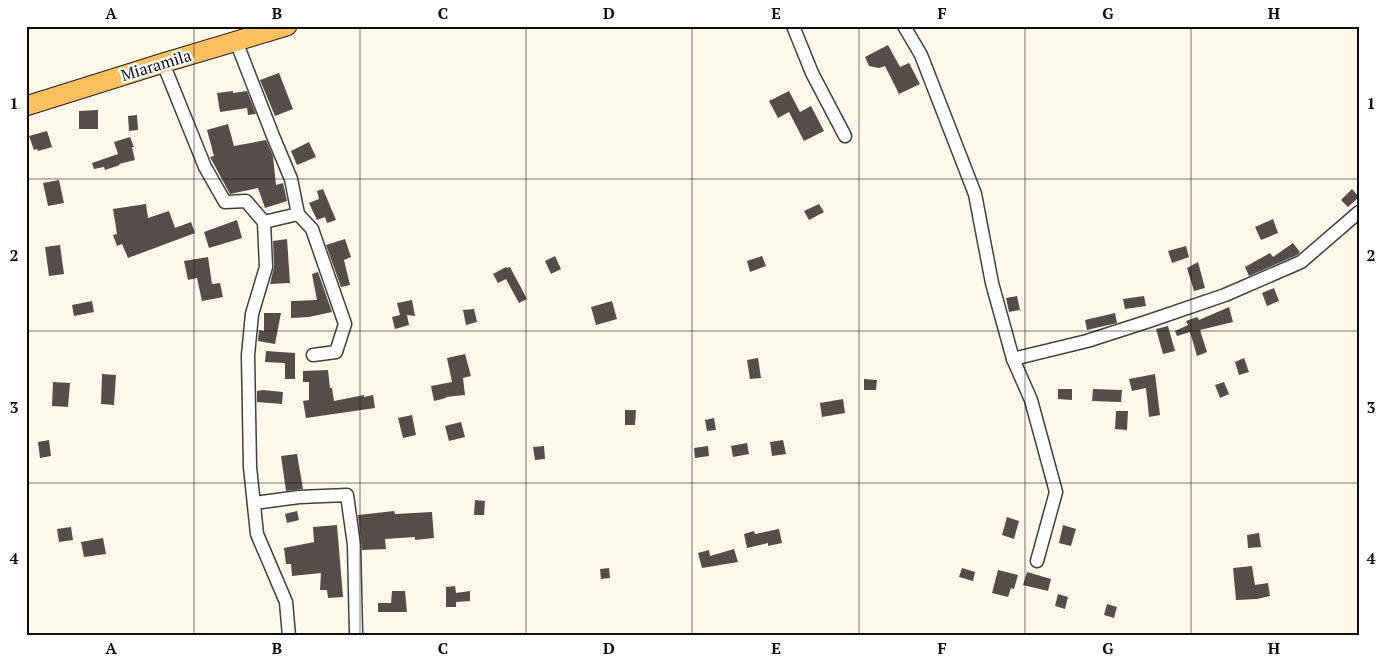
<svg xmlns="http://www.w3.org/2000/svg" width="1385" height="662" font-family="'PT Serif',serif">
<style>
.building{fill:#564c49}
.lines{fill:none;stroke-linecap:round;stroke-linejoin:round}
.minor-casing{stroke:#404040;stroke-width:15}
.primary-casing{stroke:#1e1e1e;stroke-width:21}
.minor{stroke:#fff;stroke-width:12}
.primary{stroke:#fdc05f;stroke-width:19}
.grid{fill:none;stroke:#0d0d0d;stroke-width:1;stroke-opacity:0.55}
.labels{text-anchor:middle;stroke-width:5;stroke-linejoin:round;paint-order:stroke}
.street-label{font-size:16px;fill:#0d0d0d;stroke:#fff}
.neatline{fill:none;stroke:#0d0d0d;stroke-width:2}
.grid-label{font-size:16px;text-anchor:middle;font-weight:bold;fill:#0d0d0d}
</style>
<rect width="100%" height="100%" fill="#fff9ec"/>
<g class="building">
<polygon points="888,45 900,67 909,63 920,84 899,94 885,66 879,68 869,66 865,57"/>
<polygon points="279,73 293,109 275,116 260,80"/>
<polygon points="233,91 233,93 247,91 256,114 248,115 247,108 220,112 217,93"/>
<polygon points="789,91 800,112 811,106 824,131 804,141 789,112 778,118 769,101"/>
<polygon points="98,110 98,129 79,129 79,111"/>
<polygon points="137,115 138,130 129,131 128,116"/>
<polygon points="228,124 234,146 266,140 273,156 276,185 283,183 287,201 265,208 258,188 230,194 210,157 214,156 207,130"/>
<polygon points="47,131 52,147 38,151 37,149 34,150 29,136"/>
<polygon points="130,137 134,147 132,147 135,160 119,164 120,165 105,170 104,167 94,169 92,163 118,154 114,142"/>
<polygon points="309,142 316,157 297,165 291,151"/>
<polygon points="59,180 64,203 48,206 43,183"/>
<polygon points="323,189 336,220 327,223 325,217 317,220 309,203 319,199 317,191"/>
<polygon points="1352,189 1359,197 1348,207 1341,200"/>
<polygon points="146,204 148,218 169,211 175,228 191,222 195,233 128,258 122,244 117,246 113,235 117,234 113,209"/>
<polygon points="819,204 824,212 809,220 804,211"/>
<polygon points="1273,219 1278,233 1261,240 1255,227"/>
<polygon points="237,220 242,238 209,248 204,232"/>
<polygon points="287,239 290,283 270,284 274,267 273,241"/>
<polygon points="345,239 351,257 344,260 350,285 341,287 326,245"/>
<polygon points="1293,243 1300,252 1297,255 1249,276 1245,267 1270,253 1273,257"/>
<polygon points="60,245 64,274 49,276 45,247"/>
<polygon points="1186,246 1189,257 1172,263 1168,251"/>
<polygon points="555,256 561,269 551,274 545,261"/>
<polygon points="762,256 766,266 750,272 747,261"/>
<polygon points="208,257 212,284 220,283 223,297 202,301 197,278 188,280 184,261"/>
<polygon points="1198,262 1205,288 1194,291 1187,268"/>
<polygon points="506,267 507,268 510,267 527,299 519,303 506,279 498,283 493,274"/>
<polygon points="318,272 332,312 309,317 291,318 291,301 317,300 312,274"/>
<polygon points="1274,288 1279,301 1267,306 1262,293"/>
<polygon points="1017,296 1020,310 1009,312 1006,298"/>
<polygon points="1144,296 1146,306 1125,309 1123,299"/>
<polygon points="412,300 415,316 407,315 409,325 395,329 392,317 400,315 397,303"/>
<polygon points="92,301 94,312 74,316 72,305"/>
<polygon points="612,301 617,319 596,325 591,307"/>
<polygon points="1229,307 1233,322 1200,330 1207,352 1197,356 1190,332 1177,336 1175,331 1188,325 1186,321 1197,317 1199,320"/>
<polygon points="474,309 477,322 466,325 463,310"/>
<polygon points="264,313 281,313 275,344 258,341 259,330 264,331"/>
<polygon points="1115,313 1117,323 1087,330 1085,320"/>
<polygon points="1168,326 1175,351 1163,354 1156,329"/>
<polygon points="266,351 295,353 295,379 285,379 285,363 265,362"/>
<polygon points="465,354 471,376 463,378 465,395 446,397 446,398 434,401 431,386 452,382 447,358"/>
<polygon points="758,358 761,378 750,379 747,360"/>
<polygon points="1244,358 1249,372 1239,375 1235,362"/>
<polygon points="328,370 330,388 332,388 334,401 364,395 364,397 373,395 375,408 306,418 303,401 309,400 309,382 303,382 303,371"/>
<polygon points="102,374 116,375 114,405 101,404"/>
<polygon points="1155,374 1160,415 1149,417 1146,388 1132,391 1129,379"/>
<polygon points="864,379 877,380 876,390 864,390"/>
<polygon points="53,382 70,383 68,407 52,406"/>
<polygon points="1224,382 1229,394 1220,398 1215,385"/>
<polygon points="1058,389 1072,389 1072,400 1058,399"/>
<polygon points="1093,389 1122,390 1121,402 1092,401"/>
<polygon points="263,390 283,392 282,404 257,402 257,391"/>
<polygon points="843,399 845,413 822,417 820,403"/>
<polygon points="625,410 636,410 635,425 625,425"/>
<polygon points="1116,411 1128,411 1127,430 1115,429"/>
<polygon points="412,415 416,435 403,438 398,418"/>
<polygon points="714,418 716,430 707,431 705,420"/>
<polygon points="461,422 465,437 449,441 445,426"/>
<polygon points="49,440 51,456 40,458 38,442"/>
<polygon points="783,440 786,454 772,456 770,442"/>
<polygon points="747,443 749,454 733,457 731,446"/>
<polygon points="544,446 545,459 535,460 533,447"/>
<polygon points="708,446 709,456 695,458 694,448"/>
<polygon points="297,454 303,489 286,491 281,456"/>
<polygon points="475,500 485,501 484,515 474,515"/>
<polygon points="297,511 299,520 287,523 285,514"/>
<polygon points="394,511 395,514 432,512 434,538 415,540 415,537 385,539 386,549 362,550 358,515"/>
<polygon points="1007,517 1019,521 1014,539 1002,535"/>
<polygon points="337,525 343,597 328,598 327,590 320,590 321,573 292,576 291,564 286,564 284,548 314,542 313,527"/>
<polygon points="1063,525 1076,529 1071,546 1059,543"/>
<polygon points="71,527 73,540 59,542 57,529"/>
<polygon points="779,529 782,543 768,546 768,543 747,548 744,534 754,531 755,534"/>
<polygon points="1259,533 1261,547 1248,548 1247,535"/>
<polygon points="103,538 106,554 84,557 81,542"/>
<polygon points="734,549 738,562 702,568 698,553 709,550 710,556"/>
<polygon points="1252,566 1255,585 1268,583 1270,596 1257,599 1236,600 1233,568"/>
<polygon points="609,568 610,578 601,579 600,569"/>
<polygon points="962,568 975,572 973,581 959,577"/>
<polygon points="998,570 1018,575 1014,589 1011,588 1008,597 992,593"/>
<polygon points="1027,572 1051,579 1048,591 1023,585"/>
<polygon points="455,586 456,593 470,591 470,601 456,602 456,607 446,607 446,587"/>
<polygon points="392,591 405,591 407,612 378,612 378,603 391,603"/>
<polygon points="1058,594 1068,597 1065,609 1055,606"/>
<polygon points="1107,604 1117,607 1114,618 1104,615"/>
</g>
<g class="lines">
<g class="minor-casing">
<g id="minor">
<polyline points="793,26 812,73 845,136"/>
<polyline points="904,26 921,55 975,194 992,283 1013,359 1031,400 1056,492 1037,561"/>
<polyline points="236,41 273,136 291,179 298,214"/>
<polyline points="163,63 205,167 225,202 246,201 264,222 266,267 252,314 248,355 250,467 257,534 286,602 289,636"/>
<polyline points="264,222 298,214 312,229 345,324 336,352 313,355"/>
<polyline points="1013,359 1087,341 1149,321 1225,295 1301,262 1359,212"/>
<polyline points="254,503 299,497 347,495 354,545 356,633"/>
</g>
</g>
<g class="primary-casing">
<polyline id="primary" points="26,106 163,63 287,26"/>
</g>
<use href="#minor" class="minor"/>
<use href="#primary" class="primary"/>
</g>
<path class="grid" d="M194,26v610M360,26v610M526,26v610M692,26v610M859,26v610M1025,26v610M1191,26v610M26,179h1333M26,331h1333M26,483h1333"/>
<g class="labels">
<g class="street-label">
<text transform="translate(156 65) rotate(-17)" y="6">Miaramila</text>
</g>
</g>
<rect width="1385" height="662" fill="none" stroke="#ffffff" stroke-width="55"/>
<rect x="28" y="28" width="1330" height="606" class="neatline"/>
<g class="grid-label">
<text x="111" y="19">A</text>
<text x="277" y="19">B</text>
<text x="443" y="19">C</text>
<text x="609" y="19">D</text>
<text x="776" y="19">E</text>
<text x="942" y="19">F</text>
<text x="1108" y="19">G</text>
<text x="1274" y="19">H</text>
<text x="14" y="109">1</text>
<text x="1371" y="109">1</text>
<text x="14" y="261">2</text>
<text x="1371" y="261">2</text>
<text x="14" y="413">3</text>
<text x="1371" y="413">3</text>
<text x="14" y="564">4</text>
<text x="1371" y="564">4</text>
<text x="111" y="654">A</text>
<text x="277" y="654">B</text>
<text x="443" y="654">C</text>
<text x="609" y="654">D</text>
<text x="776" y="654">E</text>
<text x="942" y="654">F</text>
<text x="1108" y="654">G</text>
<text x="1274" y="654">H</text>
</g>
</svg>
